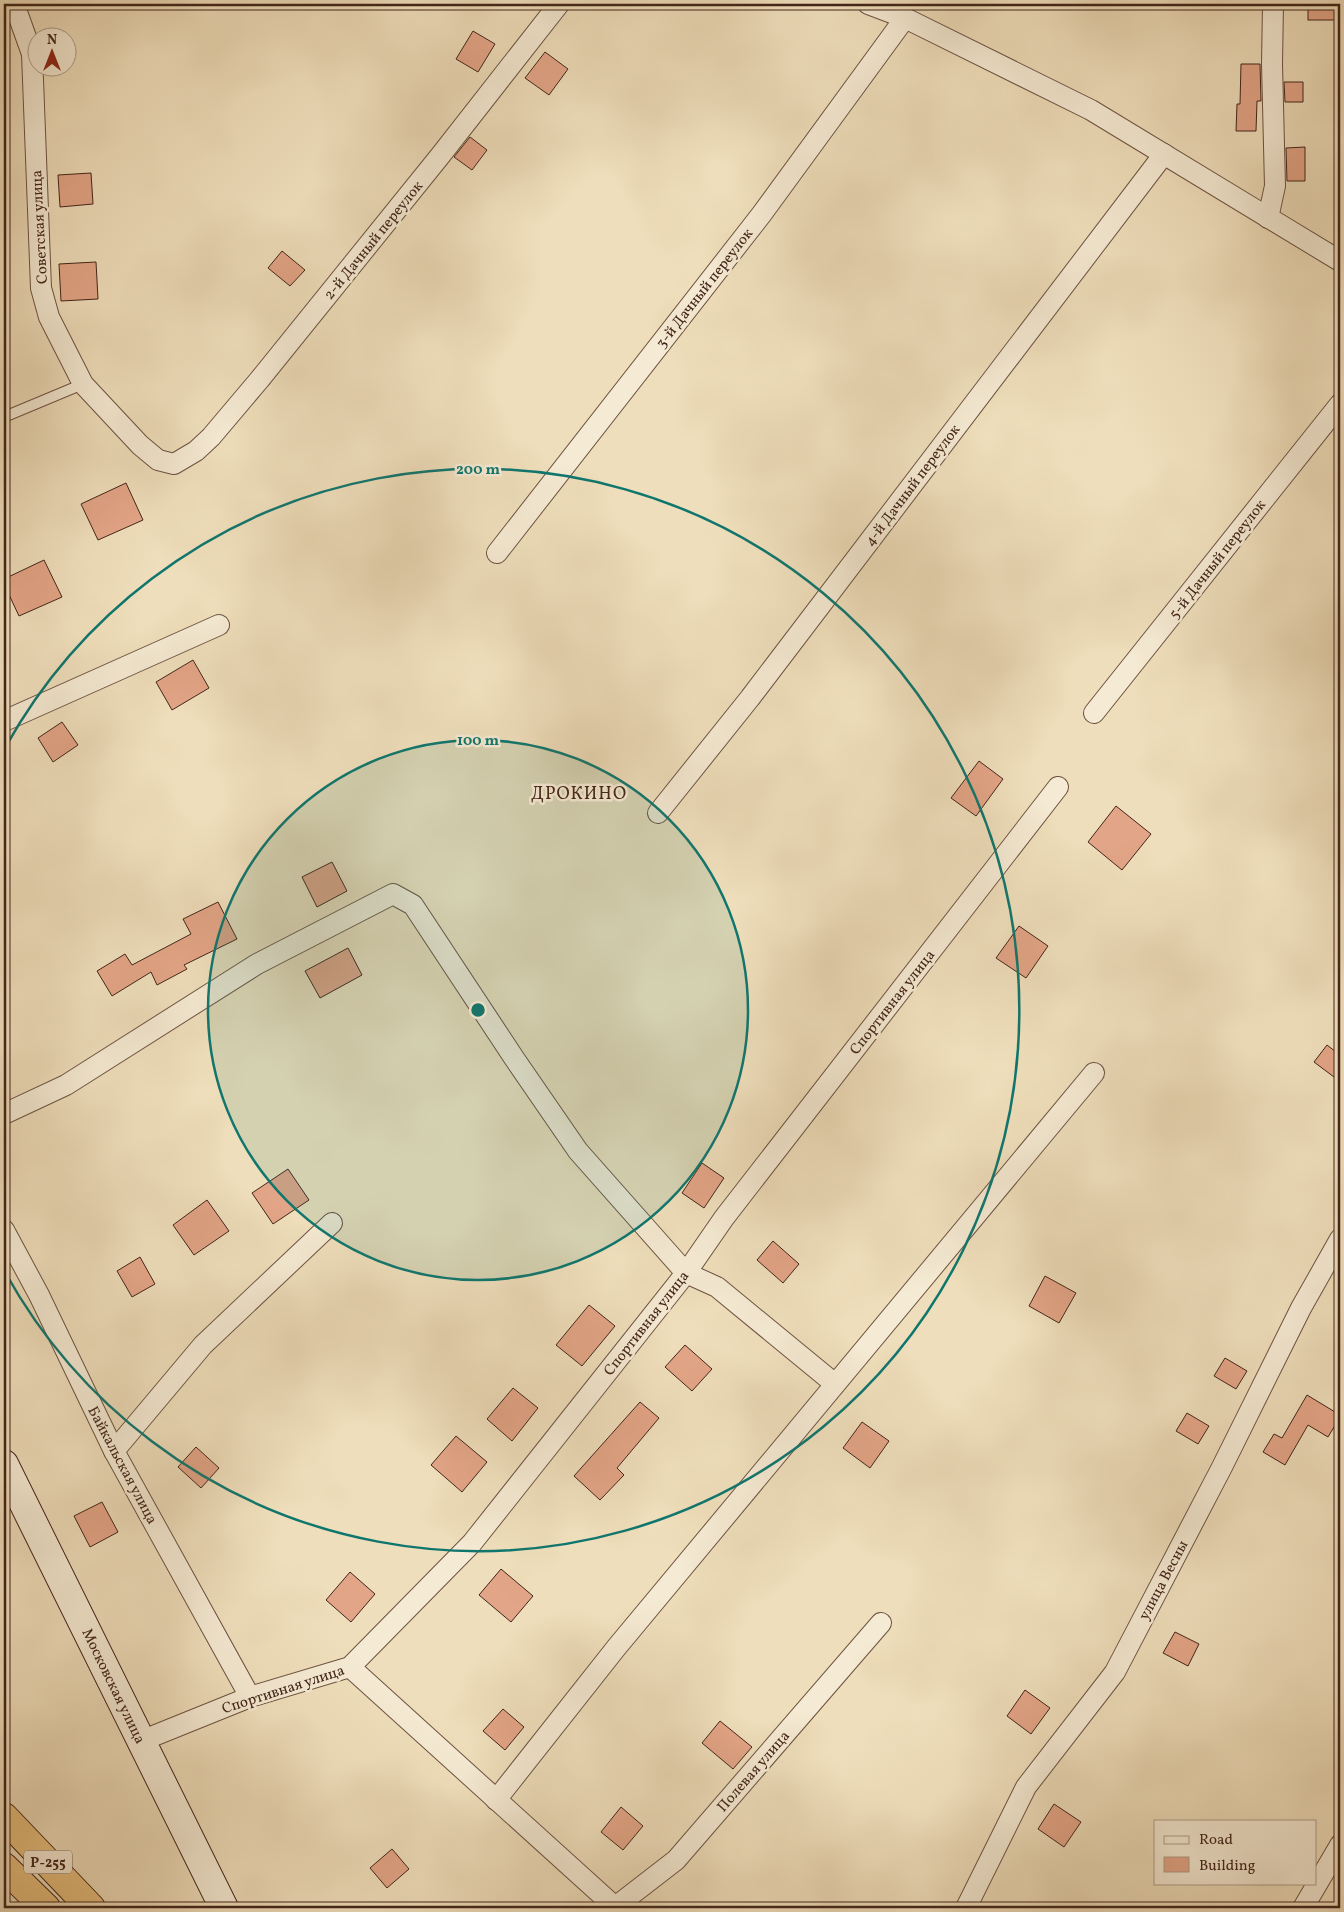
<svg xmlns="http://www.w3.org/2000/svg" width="1344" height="1912" font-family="Vollkorn,serif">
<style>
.building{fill:#e3a587;stroke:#42251a}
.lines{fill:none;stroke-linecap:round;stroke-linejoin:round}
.lane-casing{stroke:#6d5342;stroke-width:12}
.street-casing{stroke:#6d5342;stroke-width:22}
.secondary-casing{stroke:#42251a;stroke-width:30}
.highway-casing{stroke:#42251a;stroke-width:30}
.lane{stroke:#f5ead3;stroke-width:10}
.street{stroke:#f5ead3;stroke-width:20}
.secondary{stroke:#f5ead3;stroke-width:28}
.highway{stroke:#e8bf7e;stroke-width:28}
.ring{fill:none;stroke:#0f766e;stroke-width:2.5}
.labels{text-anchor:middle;stroke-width:5;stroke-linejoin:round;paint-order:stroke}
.shield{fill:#f5ead3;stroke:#786052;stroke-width:1}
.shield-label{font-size:14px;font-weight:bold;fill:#42251a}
.street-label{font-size:15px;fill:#42251a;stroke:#f5ead3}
.quarter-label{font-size:18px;letter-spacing:1px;fill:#42251a;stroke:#f5ead3}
.centre{fill:#0f766e;stroke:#f5ead3;stroke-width:2.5}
.ring-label{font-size:15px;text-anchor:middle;font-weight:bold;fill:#0f766e;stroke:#f5ead3;stroke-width:5;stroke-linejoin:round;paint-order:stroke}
</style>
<rect width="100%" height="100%" fill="#efdebb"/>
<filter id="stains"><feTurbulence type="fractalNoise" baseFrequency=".004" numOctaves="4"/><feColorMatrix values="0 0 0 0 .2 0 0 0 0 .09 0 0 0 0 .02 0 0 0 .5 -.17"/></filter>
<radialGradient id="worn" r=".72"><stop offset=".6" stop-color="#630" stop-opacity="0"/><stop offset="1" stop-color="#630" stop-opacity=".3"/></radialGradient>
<g class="building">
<rect x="1308" y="4" width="32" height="16"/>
<polygon points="473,31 495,44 478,72 456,59"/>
<polygon points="545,52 568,69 549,95 525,78"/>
<polygon points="1241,64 1260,64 1261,101 1257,101 1256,131 1236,131 1237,104 1240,104"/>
<polygon points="1284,82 1303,82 1303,102 1285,102"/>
<polygon points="470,137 487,150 472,170 454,157"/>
<polygon points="1305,147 1305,181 1287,181 1286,148"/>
<polygon points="91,173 93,204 60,207 58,175"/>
<polygon points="282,251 305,270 290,286 268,268"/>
<polygon points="96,262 98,299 61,301 59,264"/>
<polygon points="126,483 143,520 98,540 81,504"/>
<polygon points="44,560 62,597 19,616 4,584 4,579"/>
<polygon points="193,660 209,688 172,710 156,682"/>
<polygon points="62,722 78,745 53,762 38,738"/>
<polygon points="979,761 1003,779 976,816 951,798"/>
<polygon points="1116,806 1151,834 1122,870 1088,842"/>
<polygon points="332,862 347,891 317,907 302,877"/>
<polygon points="218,902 237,939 184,965 187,969 157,985 151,972 112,996 97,971 125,954 132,965 191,934 183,919"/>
<polygon points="1019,926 1048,946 1026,978 996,958"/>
<polygon points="348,948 362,975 320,998 305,971"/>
<polygon points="1327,1045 1340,1055 1340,1069 1334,1077 1314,1062"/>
<polygon points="702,1163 724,1178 704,1208 682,1193"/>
<polygon points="288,1169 309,1200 273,1224 252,1193"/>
<polygon points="207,1200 229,1231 194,1255 173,1225"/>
<polygon points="773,1241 799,1264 783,1283 757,1260"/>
<polygon points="140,1257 155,1284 132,1297 117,1271"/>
<polygon points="1045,1276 1076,1293 1059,1323 1029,1306"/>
<polygon points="589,1305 615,1326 582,1366 556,1345"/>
<polygon points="685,1345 712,1369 692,1391 665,1367"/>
<polygon points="1225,1358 1247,1371 1236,1389 1214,1376"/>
<polygon points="513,1388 538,1408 512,1441 487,1419"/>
<polygon points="1307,1395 1340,1415 1340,1417 1328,1437 1308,1425 1285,1465 1263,1452 1274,1434 1282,1438"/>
<polygon points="640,1402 659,1418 617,1468 624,1475 600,1500 574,1476"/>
<polygon points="1187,1413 1209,1426 1198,1444 1176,1431"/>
<polygon points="862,1422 889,1441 870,1468 843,1448"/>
<polygon points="456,1436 487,1462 462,1492 431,1465"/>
<polygon points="196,1447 219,1468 201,1488 178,1467"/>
<polygon points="102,1502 118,1532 90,1547 74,1516"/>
<polygon points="501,1569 533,1596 511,1622 479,1595"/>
<polygon points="350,1572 375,1594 351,1622 326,1600"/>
<polygon points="1175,1632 1199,1644 1188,1666 1163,1653"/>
<polygon points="1025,1690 1050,1708 1031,1734 1007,1716"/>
<polygon points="503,1709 524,1727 505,1750 483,1731"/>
<polygon points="720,1721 752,1747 733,1769 702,1743"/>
<polygon points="1054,1804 1081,1822 1064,1847 1038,1829"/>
<polygon points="621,1807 643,1826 623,1850 601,1832"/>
<polygon points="392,1849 409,1869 387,1888 370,1868"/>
</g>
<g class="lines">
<g class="lane-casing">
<polyline id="lane" points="4,417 83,384"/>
</g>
<g class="street-casing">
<g id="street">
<polyline points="8,4 17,12 32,54 41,288 49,317 83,384 140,445 158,460 174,464 196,451 211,437 260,379 440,156 559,4"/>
<polyline points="868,4 905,18 1091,110 1340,261"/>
<polyline points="1268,218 1275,186 1272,64 1273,4"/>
<polyline points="497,553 761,215 905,18"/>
<polyline points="1094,713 1340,404"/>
<polyline points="4,721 219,625"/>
<polyline points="658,813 750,698 1164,154"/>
<polyline points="4,1114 66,1085 257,964 393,894 413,905 514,1058 578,1151 686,1273 717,1287 835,1384"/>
<polyline points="4,1230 39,1295 114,1451 250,1697"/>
<polyline points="114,1451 203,1345 332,1223"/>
<polyline points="350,1667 615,1907"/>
<polyline points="141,1741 250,1697 350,1667 472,1543 686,1273 724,1218 1058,787"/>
<polyline points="496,1800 616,1648 1094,1073"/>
<polyline points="614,1908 676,1860 881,1623"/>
<polyline points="966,1908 1026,1787 1115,1672 1222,1467 1301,1308 1340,1239"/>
<polyline points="1303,1908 1340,1845"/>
</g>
</g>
<g class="secondary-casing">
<polyline id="secondary" points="4,1464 224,1908"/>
</g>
<g class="highway-casing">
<g id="highway">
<polyline points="4,1817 91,1908"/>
<polyline points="4,1867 46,1908"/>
</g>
</g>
<use href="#lane" class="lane"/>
<use href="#street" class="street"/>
<use href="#secondary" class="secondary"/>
<use href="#highway" class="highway"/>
</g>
<circle cx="478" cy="1010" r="270" fill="#0f766e" fill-opacity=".12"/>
<g class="ring">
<circle cx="478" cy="1010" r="270"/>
<path d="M5 748A541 541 0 1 1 5 1272"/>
</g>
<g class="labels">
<rect class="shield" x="24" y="1850.5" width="48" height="23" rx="4"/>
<g class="shield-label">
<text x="48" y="1867">Р-255</text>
</g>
<g class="street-label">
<text transform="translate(39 227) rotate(-93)" y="5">Советская улица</text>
<text transform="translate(373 240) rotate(-51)" y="5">2-й Дачный переулок</text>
<text transform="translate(704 288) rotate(-52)" y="5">3-й Дачный переулок</text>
<text transform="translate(912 485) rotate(-53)" y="5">4-й Дачный переулок</text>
<text transform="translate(1217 559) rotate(-52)" y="5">5-й Дачный переулок</text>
<text transform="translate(892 1002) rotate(-52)" y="5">Спортивная улица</text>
<text transform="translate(646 1323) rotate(-52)" y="5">Спортивная улица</text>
<text transform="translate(123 1465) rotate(62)" y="5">Байкальская улица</text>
<text transform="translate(1163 1580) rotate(-62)" y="5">улица Весны</text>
<text transform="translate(114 1686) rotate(64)" y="5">Московская улица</text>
<text transform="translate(283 1689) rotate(-18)" y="5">Спортивная улица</text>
<text transform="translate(753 1771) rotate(-49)" y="5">Полевая улица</text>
</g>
<g class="quarter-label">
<text x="579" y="799">ДРОКИНО</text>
</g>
</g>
<circle cx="478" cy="1010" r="8" class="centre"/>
<g class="ring-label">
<text x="478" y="474">200 m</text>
<text x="478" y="745">100 m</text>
</g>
<rect width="1344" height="1912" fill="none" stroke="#efdebb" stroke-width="20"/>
<rect x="5" y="5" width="1334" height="1902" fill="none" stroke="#42251a" stroke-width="2.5"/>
<rect x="10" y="10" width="1324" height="1892" fill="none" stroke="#42251a"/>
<rect x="1154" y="1820" width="162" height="65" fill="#f5ead3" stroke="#ad9b89"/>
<rect x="1164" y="1836" width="25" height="8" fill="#f5ead3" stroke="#ad9b89"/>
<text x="1199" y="1844" font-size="15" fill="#42251a">Road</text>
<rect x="1164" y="1857" width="25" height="15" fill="#e3a587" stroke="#ad9b89"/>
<text x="1199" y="1870" font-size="15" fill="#42251a">Building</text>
<g transform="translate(52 52)"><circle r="24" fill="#f5ead3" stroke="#ad9b89"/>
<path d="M0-4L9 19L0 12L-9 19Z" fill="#8f2418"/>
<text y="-8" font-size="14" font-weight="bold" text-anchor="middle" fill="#42251a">N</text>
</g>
<rect width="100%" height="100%" filter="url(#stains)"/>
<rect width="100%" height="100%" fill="url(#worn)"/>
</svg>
